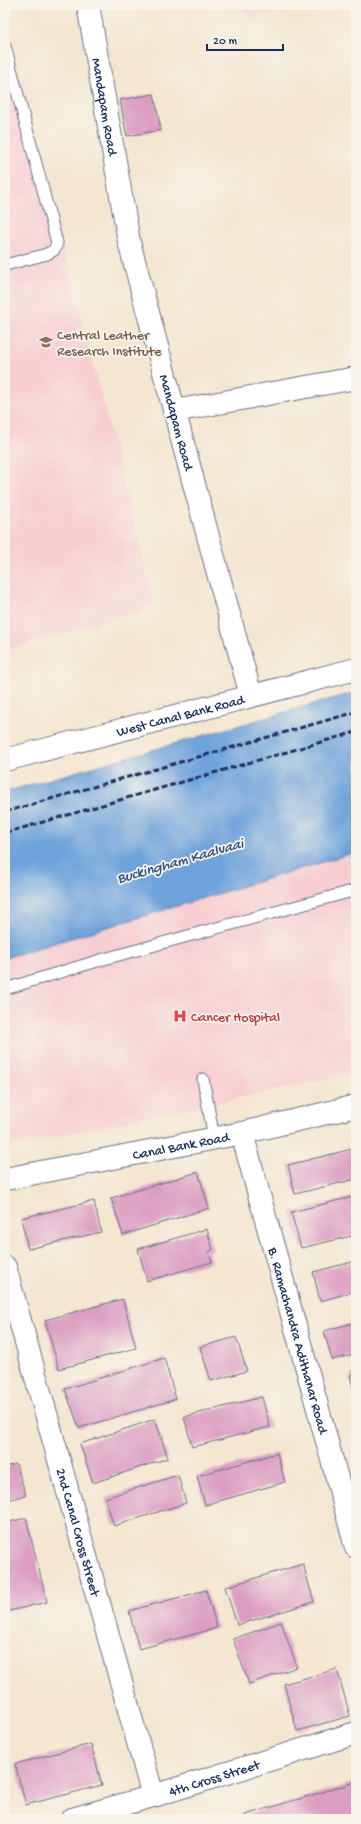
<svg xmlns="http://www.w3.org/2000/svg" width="361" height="1824" font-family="'Gochi Hand',sans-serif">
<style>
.built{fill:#f7cfd3}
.water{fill:#6ea3db;stroke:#44699c}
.building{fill:#dc9dc2}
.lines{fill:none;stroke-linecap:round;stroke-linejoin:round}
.service-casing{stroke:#676f86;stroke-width:13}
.minor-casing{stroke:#676f86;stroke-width:24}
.tertiary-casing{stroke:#676f86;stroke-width:24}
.service{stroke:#fff;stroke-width:11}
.minor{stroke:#fff;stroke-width:22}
.tertiary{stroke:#fff;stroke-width:22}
.rail{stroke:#1b2f5e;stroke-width:3;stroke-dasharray:6 3;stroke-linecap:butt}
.labels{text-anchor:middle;stroke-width:3.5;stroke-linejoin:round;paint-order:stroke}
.street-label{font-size:14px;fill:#1b2f5e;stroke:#f7f3e8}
.education-label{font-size:14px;fill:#785e54;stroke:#f7f3e8;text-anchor:start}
.health-label{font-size:14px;fill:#be3a42;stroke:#f7f3e8;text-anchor:start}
.water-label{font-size:15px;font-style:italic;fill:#345284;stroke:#f7f3e8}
</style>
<rect width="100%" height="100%" fill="#f7f3e8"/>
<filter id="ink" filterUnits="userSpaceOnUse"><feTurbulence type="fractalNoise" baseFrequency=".025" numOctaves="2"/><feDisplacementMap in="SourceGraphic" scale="8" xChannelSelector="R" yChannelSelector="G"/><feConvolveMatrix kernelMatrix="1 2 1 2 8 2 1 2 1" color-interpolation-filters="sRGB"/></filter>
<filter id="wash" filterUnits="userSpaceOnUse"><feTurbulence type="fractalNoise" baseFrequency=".012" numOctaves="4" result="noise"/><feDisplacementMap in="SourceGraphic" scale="16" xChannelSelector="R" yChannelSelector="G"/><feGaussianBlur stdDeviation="0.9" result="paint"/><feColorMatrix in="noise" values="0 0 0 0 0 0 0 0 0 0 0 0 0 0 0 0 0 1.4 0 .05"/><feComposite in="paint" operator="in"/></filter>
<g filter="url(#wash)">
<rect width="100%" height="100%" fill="#f4e6d0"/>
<g class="built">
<polygon points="244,5 312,5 247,19"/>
<polygon points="5,20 155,606 5,650"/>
<polygon points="356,852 356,1073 5,1147 5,958"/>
</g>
<polygon class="water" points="356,692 356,852 5,958 5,792"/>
<g id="blocks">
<g class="building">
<polygon points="154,94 161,130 127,136 120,100"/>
<polygon points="356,1148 356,1179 295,1194 288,1165"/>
<polygon points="198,1172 209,1208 123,1235 111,1198"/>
<polygon points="356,1196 356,1235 301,1248 291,1212"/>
<polygon points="94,1201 101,1232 28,1249 21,1218"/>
<polygon points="207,1229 213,1250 208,1252 212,1262 147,1281 138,1249"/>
<polygon points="356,1261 356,1291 320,1301 313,1272"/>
<polygon points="123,1299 136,1348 59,1369 45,1320"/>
<polygon points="356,1322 356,1354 332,1360 324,1331"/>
<polygon points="236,1337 247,1371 211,1381 200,1347"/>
<polygon points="164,1358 176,1399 79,1428 65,1389"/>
<polygon points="356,1373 356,1395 355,1395 350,1375"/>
<polygon points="262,1397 270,1427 192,1447 184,1417"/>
<polygon points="155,1419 168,1458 93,1483 80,1444"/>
<polygon points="277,1453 285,1482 205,1505 197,1476"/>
<polygon points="16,1464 26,1495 5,1501 5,1467"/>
<polygon points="178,1475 186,1503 114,1526 105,1498"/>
<polygon points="26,1518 47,1602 5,1612 5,1523"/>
<polygon points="303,1564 314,1602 237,1625 225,1587"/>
<polygon points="206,1590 217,1628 139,1649 129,1611"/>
<polygon points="281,1622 297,1667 249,1684 233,1639"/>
<polygon points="337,1669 350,1716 297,1731 284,1684"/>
<polygon points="91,1744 102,1785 26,1805 15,1764"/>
<polygon points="356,1782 356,1819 246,1819 245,1815"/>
</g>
</g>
</g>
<g filter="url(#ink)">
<use href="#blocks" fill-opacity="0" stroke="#676f86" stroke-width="1"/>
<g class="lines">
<g class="service-casing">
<g id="service">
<polyline points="5,46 57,243 54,250 47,254 5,265"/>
<polyline points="5,989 104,959 356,890"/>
<polyline points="203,1079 214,1138"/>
</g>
</g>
<g class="minor-casing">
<g id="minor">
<path id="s1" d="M88,5l41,237 122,454"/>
<polyline points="174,411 356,378"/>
<path id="s2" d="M5,760l351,-91"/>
<path id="s3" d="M242,1133l114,414"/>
<path id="s4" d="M5,1267l148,529"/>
<path id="s5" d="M72,1819l81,-23 203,-63"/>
</g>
</g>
<g class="tertiary-casing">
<g id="tertiary">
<path id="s6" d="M5,1179l237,-46 114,-27"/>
</g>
</g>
<use href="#service" class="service"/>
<use href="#minor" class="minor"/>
<use href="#tertiary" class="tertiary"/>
<g class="rail">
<polyline points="5,812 356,712"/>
<polyline points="5,833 356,732"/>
</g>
</g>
</g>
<defs>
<g id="university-bare" transform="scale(1.08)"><path d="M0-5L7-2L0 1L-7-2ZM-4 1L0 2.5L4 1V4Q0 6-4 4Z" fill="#8d6e63" stroke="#f7f3e8" stroke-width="2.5" paint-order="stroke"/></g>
<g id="hospital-bare" transform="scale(1.08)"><path d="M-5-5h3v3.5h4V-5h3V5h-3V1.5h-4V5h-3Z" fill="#e0444e" stroke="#f7f3e8" stroke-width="2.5" paint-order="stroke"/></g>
</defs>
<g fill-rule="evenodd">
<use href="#university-bare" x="46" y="342"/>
<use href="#hospital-bare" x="180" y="1016"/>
</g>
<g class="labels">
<g class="street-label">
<text dy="5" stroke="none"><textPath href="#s1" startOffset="103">Mandapam Road</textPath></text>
<text dy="5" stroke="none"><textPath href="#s1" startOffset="427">Mandapam Road</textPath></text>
<text dy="5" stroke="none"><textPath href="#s2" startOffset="181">West Canal Bank Road</textPath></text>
<text dy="5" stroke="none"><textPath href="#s6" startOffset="179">Canal Bank Road</textPath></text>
<text dy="5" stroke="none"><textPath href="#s3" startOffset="215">B. Ramachandra Adithanar Road</textPath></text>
<text dy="5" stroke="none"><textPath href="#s4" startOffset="275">2nd Canal Cross Street</textPath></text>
<text dy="5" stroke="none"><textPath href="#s5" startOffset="148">4th Cross Street</textPath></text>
</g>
<g class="education-label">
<text x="57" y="339">Central Leather<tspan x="57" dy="16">Research Institute</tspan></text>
</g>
<g class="health-label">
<text x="191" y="1021">Cancer Hospital</text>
</g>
<g class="water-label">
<text transform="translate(180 860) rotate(-16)" y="5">Buckingham Kaalvaai</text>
</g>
</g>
<rect width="361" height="1824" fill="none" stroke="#f7f3e8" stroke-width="20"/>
<path d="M207 44v6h76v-6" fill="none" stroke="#1b2f5e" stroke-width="2"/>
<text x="213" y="44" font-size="12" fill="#1b2f5e" stroke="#f7f3e8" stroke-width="3" paint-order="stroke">20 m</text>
</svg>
